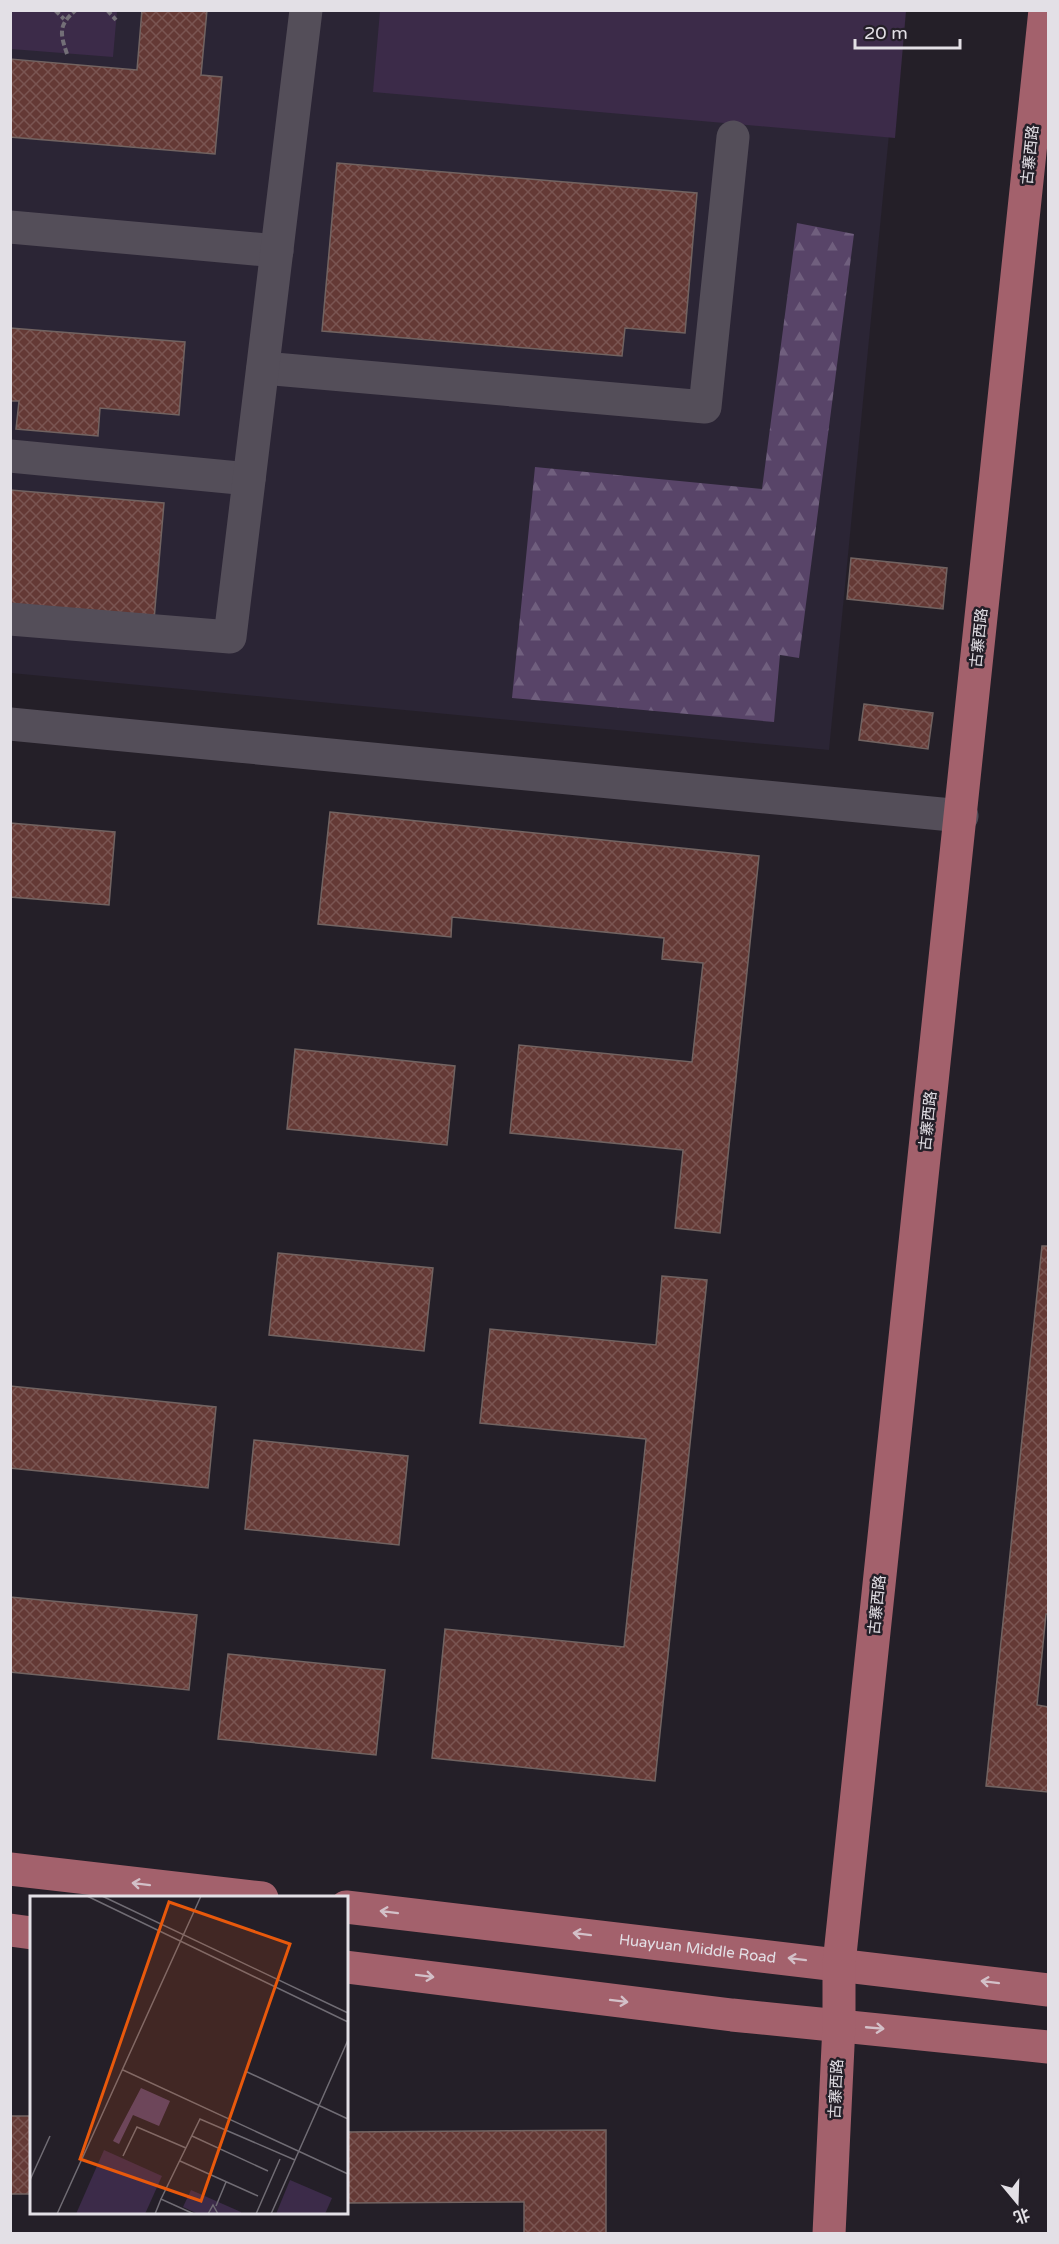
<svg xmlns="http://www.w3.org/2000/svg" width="1059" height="2244" font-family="'Varela Round','Noto Sans SC',sans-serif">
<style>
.education{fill:#2b2535}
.forest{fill:url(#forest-firs)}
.green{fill:#3c2b49}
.building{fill:url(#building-cross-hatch);stroke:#716361;stroke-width:1.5}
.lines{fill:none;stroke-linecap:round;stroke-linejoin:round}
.path{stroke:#736f77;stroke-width:4;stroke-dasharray:6 3;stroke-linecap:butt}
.minor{stroke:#544e59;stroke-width:33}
.major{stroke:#a3616c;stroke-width:33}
.oneway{stroke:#d3c0c8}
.labels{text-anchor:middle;stroke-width:5;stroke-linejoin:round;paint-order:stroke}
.street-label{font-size:15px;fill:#e3e0e6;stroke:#241f28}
.inset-road{fill:none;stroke:#706c74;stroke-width:1.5}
.view{fill:#e8590c;fill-opacity:0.15;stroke:#e8590c;stroke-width:3}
.inset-edge{fill:none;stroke:#e3e0e6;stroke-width:3}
</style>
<defs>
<pattern id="forest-firs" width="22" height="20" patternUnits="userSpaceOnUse" patternTransform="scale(1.5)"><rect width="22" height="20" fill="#584468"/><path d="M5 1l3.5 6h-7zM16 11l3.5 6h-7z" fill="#705f7e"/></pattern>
<pattern id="building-cross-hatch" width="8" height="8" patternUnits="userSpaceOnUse" patternTransform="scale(1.5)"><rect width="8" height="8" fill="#643935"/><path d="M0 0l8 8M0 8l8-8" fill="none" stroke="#7a5552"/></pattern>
</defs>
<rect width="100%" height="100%" fill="#241f28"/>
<polygon class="education" points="10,11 901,11 829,750 11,673"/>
<polygon class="forest" points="797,223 854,234 799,658 780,655 774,722 512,698 535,467 762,489"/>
<g class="green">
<polygon points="10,11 117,11 113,57 11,49"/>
<polygon points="380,11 906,11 895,138 373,92"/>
</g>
<g class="building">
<polygon points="142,10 207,10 201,75 222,77 215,154 10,137 10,59 137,70"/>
<polygon points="337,163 697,193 685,333 625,328 622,356 322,331"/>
<polygon points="10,328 185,342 179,415 100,408 98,436 16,429 19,401 10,401"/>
<polygon points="10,490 164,503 154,620 10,608"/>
<polygon points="851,558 947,568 943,609 847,599"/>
<polygon points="864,704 933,713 928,749 859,740"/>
<polygon points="330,812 759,856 720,1233 675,1228 683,1150 510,1133 519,1045 692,1062 703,963 662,959 664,938 452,917 451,937 318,924"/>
<polygon points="10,823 115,832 109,905 10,897"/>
<polygon points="295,1049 455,1066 447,1145 287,1129"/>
<polygon points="1042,1246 1048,1246 1048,1614 1046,1614 1037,1705 1048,1707 1048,1792 986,1786"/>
<polygon points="278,1253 433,1268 424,1351 269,1335"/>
<polygon points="662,1276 707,1280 655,1781 432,1758 445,1629 624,1647 646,1439 480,1423 490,1329 656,1345"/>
<polygon points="10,1386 216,1407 208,1488 10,1468"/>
<polygon points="254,1440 408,1456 399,1545 245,1529"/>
<polygon points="10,1597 197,1615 189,1690 10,1672"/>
<polygon points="228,1654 385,1670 376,1755 218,1739"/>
<rect x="10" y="2116" width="22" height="78"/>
<polygon points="606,2130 606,2234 524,2234 524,2202 346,2203 346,2132"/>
</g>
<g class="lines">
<g class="path">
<polyline points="55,10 64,19"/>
<polyline points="107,10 116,20"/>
<path d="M67,54c-7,-21 -9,-29 9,-44"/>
</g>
<g class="minor">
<polyline points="10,227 277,251"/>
<polyline points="263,368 705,407 733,137"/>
<polyline points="10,456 249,479"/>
<polyline points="10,619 230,637 306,10"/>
<polyline points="10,724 962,816"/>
</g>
<g class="major">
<polyline points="10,1869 262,1898"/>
<path id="s1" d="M346,1907l702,83"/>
<polyline points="10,1930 32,1933"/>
<polyline points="346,1967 732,2015 1048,2047"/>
<polyline points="829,2234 839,2025 839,1964 1045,10"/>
</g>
</g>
<defs><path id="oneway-shaft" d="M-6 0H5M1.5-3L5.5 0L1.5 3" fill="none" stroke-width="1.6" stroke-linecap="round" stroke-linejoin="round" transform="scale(1.5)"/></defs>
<g class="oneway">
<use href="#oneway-shaft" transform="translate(141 1884) rotate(-173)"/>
<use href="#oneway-shaft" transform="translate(389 1912) rotate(-173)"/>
<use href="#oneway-shaft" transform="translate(582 1934) rotate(-173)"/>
<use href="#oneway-shaft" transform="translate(797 1959) rotate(-173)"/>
<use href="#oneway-shaft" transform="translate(425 1976) rotate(7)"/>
<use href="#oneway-shaft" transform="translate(990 1982) rotate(-173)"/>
<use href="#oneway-shaft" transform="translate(619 2001) rotate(7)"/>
<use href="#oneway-shaft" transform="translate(875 2028) rotate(5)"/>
</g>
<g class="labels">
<g class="street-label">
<text transform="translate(1030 155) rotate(-84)" y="5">古寨西路</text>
<text transform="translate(979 638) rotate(-84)" y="5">古寨西路</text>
<text transform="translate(928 1121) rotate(-84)" y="5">古寨西路</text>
<text transform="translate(877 1605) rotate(-84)" y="5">古寨西路</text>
<text dy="5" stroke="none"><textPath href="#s1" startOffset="354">Huayuan Middle Road</textPath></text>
<text transform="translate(836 2089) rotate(-87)" y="5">古寨西路</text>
</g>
</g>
<g transform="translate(30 1896)">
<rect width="318" height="318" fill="#241f28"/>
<path d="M111,192l29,13 -11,25 -26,-11 -14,29 -6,-3z" fill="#584468"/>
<path d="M74,254l58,26 -17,38h-69zM260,284l42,18 -7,16h-49zM161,294l50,22v2h-43l-15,-7z" fill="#3c2b49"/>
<path class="inset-road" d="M57,0l261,126M72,0l246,117M93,174l225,104M215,175l103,48M162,240l76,35M93,260l14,-29 49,21M150,265l78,35M0,284l20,-44M131,303l39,-80 95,41M186,310l10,-24M27,318l144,-318M125,318l6,-15 33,15M178,318l5,-9 5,9M226,318l24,-55M241,318l77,-174"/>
<path class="view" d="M139,6l121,42 -89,257 -121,-42z"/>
<rect width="318" height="318" class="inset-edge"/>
</g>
<rect width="1059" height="2244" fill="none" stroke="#e3e0e6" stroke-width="24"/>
<g transform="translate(1017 2202) rotate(161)" stroke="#241f28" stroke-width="4.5" paint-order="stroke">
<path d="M0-4.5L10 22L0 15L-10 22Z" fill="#e3e0e6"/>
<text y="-9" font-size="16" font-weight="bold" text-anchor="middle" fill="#e3e0e6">北</text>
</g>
<path d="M855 39v9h105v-9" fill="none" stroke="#e3e0e6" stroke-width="3"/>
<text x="864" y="39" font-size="18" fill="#e3e0e6" stroke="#241f28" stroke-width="4.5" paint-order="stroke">20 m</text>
</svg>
